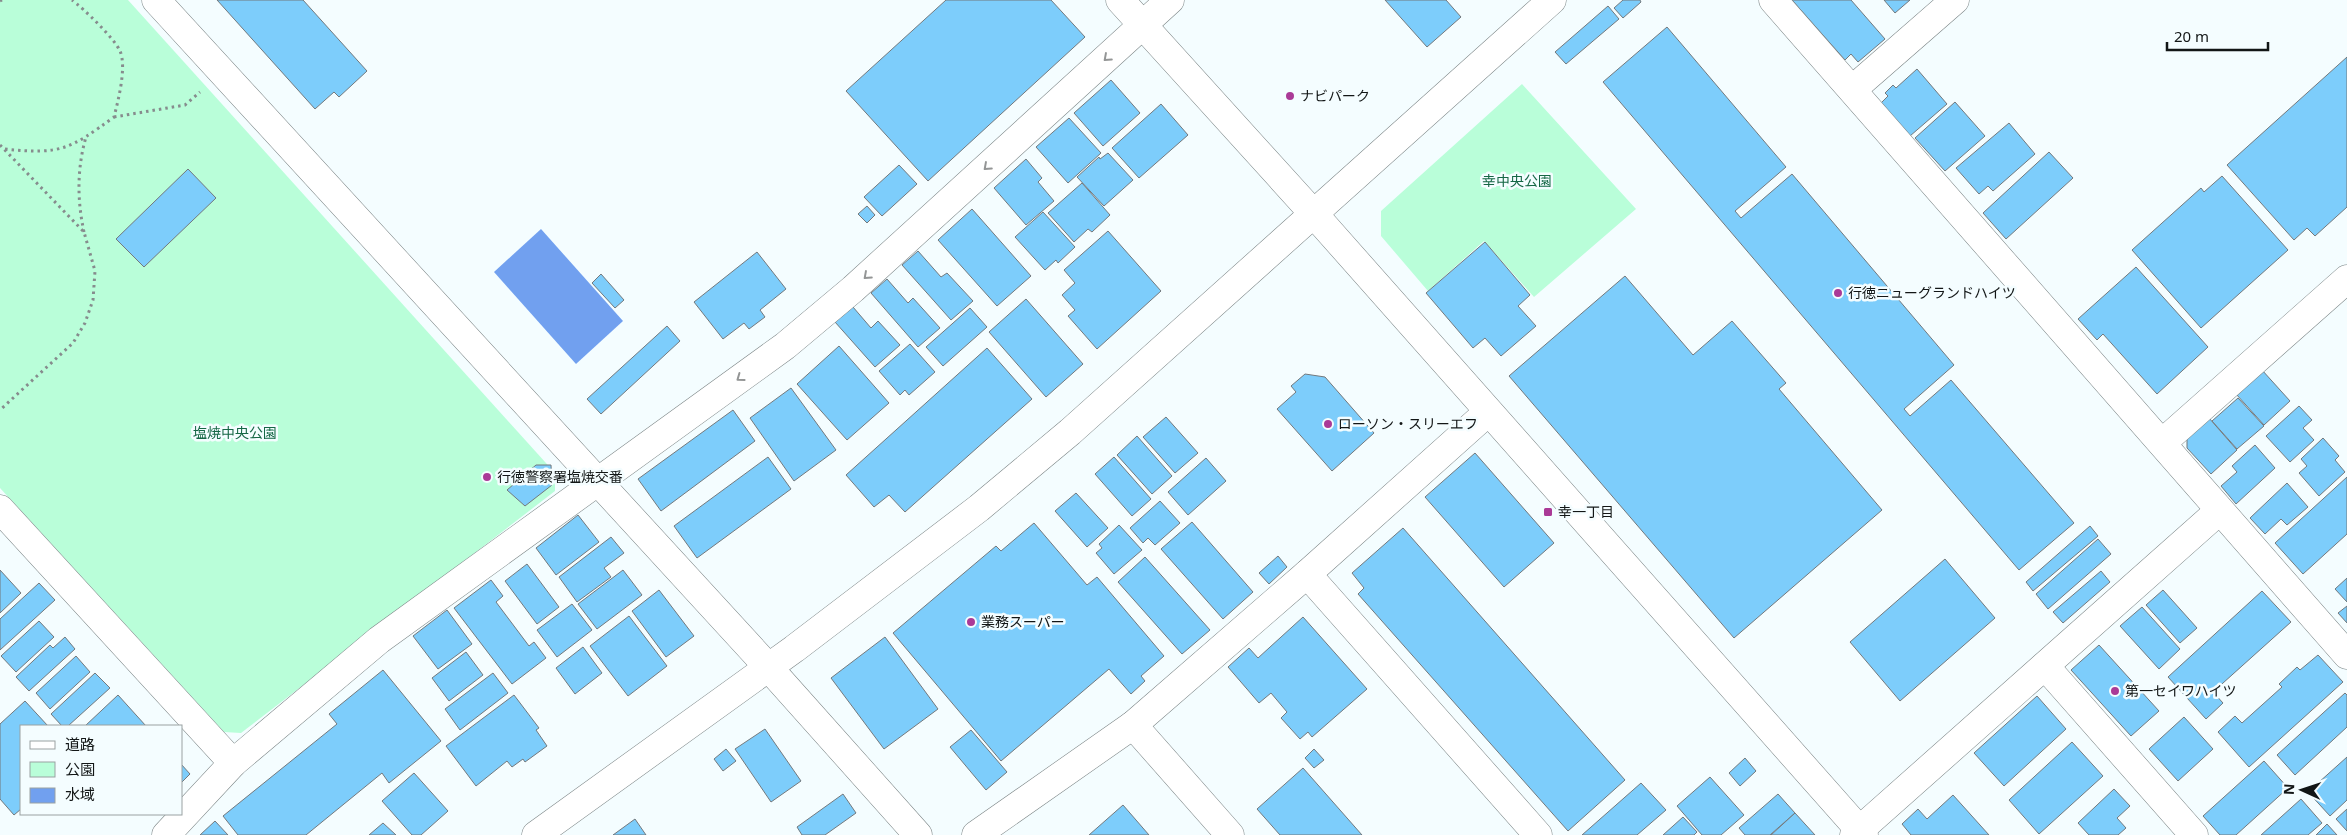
<svg xmlns="http://www.w3.org/2000/svg" width="2347" height="835" font-family="'Noto Sans','Noto Sans JP',sans-serif">
<style>
.green{fill:#b9fed9}
.water{fill:#71a0ef}
.building{fill:#7dcdfb;stroke:#73797d}
.lines{fill:none;stroke-linecap:round;stroke-linejoin:round}
.street-casing{stroke:#7a8384;stroke-width:29}
.secondary-casing{stroke:#7a8384;stroke-width:29}
.path{stroke:#868c8d;stroke-width:3;stroke-dasharray:2.5 4;stroke-linecap:butt}
.street{stroke:#fff;stroke-width:28}
.secondary{stroke:#fff;stroke-width:28}
.oneway{stroke:#949696}
.poi-dot{fill:#aa3a97;stroke:#f4fdff;stroke-width:2}
.labels{text-anchor:middle;stroke-width:5;stroke-linejoin:round;paint-order:stroke}
.poi-label{font-size:14px;fill:#121616;stroke:#f4fdff;text-anchor:start}
.park-label{font-size:14px;fill:#156745;stroke:#f4fdff}
</style>
<rect width="100%" height="100%" fill="#f4fdff"/>
<g class="green">
<polygon points="0,0 128,0 555,473 555,491 241,733 224,732 0,488"/>
<polygon points="1522,84 1636,209 1534,297 1484,241 1428,291 1381,236 1381,211"/>
</g>
<polygon class="water" points="541,229 623,321 576,364 494,272"/>
<g class="building">
<polygon points="217,0 303,0 367,71 339,97 334,92 315,109"/>
<polygon points="946,0 1051,0 1085,37 928,181 846,91"/>
<polygon points="1385,0 1446,0 1461,17 1427,47"/>
<polygon points="1623,0 1640,0 1641,2 1623,18 1614,8"/>
<polygon points="1792,0 1851,0 1885,39 1858,62 1851,54 1845,60"/>
<polygon points="1884,0 1910,0 1895,13"/>
<polygon points="1608,6 1619,19 1566,64 1555,52"/>
<polygon points="1667,27 1786,167 1735,211 1741,218 1792,174 1954,365 1904,409 1910,416 1951,380 2074,523 2019,570 1603,82"/>
<polygon points="2347,57 2347,207 2315,236 2307,228 2294,240 2227,165"/>
<polygon points="1917,69 1947,104 1910,136 1881,103 1888,96 1885,93 1893,85 1896,88"/>
<polygon points="1111,80 1140,113 1103,146 1074,113"/>
<polygon points="1955,102 1985,136 1945,171 1915,138"/>
<polygon points="1161,104 1188,135 1139,178 1112,148"/>
<polygon points="1069,118 1101,153 1068,183 1036,147"/>
<polygon points="2009,123 2035,154 1993,191 1988,186 1979,194 1956,168"/>
<polygon points="2049,152 2073,178 2006,239 1983,213"/>
<polygon points="1108,153 1133,180 1104,206 1077,177 1099,157 1100,159"/>
<polygon points="1026,159 1042,178 1038,182 1054,201 1026,225 994,188"/>
<polygon points="899,165 917,184 882,216 864,197"/>
<polygon points="188,169 216,198 144,267 116,239"/>
<polygon points="2222,176 2288,250 2201,328 2132,250 2201,188 2204,192"/>
<polygon points="1082,183 1110,215 1092,232 1088,229 1074,242 1048,213"/>
<polygon points="867,206 875,215 867,223 858,214"/>
<polygon points="972,209 1031,276 997,306 938,240"/>
<polygon points="1043,212 1075,247 1058,263 1056,260 1045,270 1015,237"/>
<polygon points="1108,231 1161,291 1097,349 1068,316 1075,310 1062,295 1075,283 1064,270"/>
<polygon points="1485,242 1530,295 1518,306 1536,326 1501,356 1485,338 1473,348 1426,293"/>
<polygon points="918,251 941,277 947,273 973,301 951,320 902,265"/>
<polygon points="757,252 786,289 760,310 765,317 749,329 744,323 723,339 694,302"/>
<polygon points="2136,267 2208,347 2157,394 2103,334 2097,340 2078,319"/>
<polygon points="601,274 624,300 615,308 592,283"/>
<polygon points="1625,276 1693,355 1732,321 1786,383 1779,389 1882,510 1734,638 1509,376"/>
<polygon points="887,279 908,303 913,298 940,328 918,347 871,293"/>
<polygon points="1026,299 1083,364 1046,397 989,332"/>
<polygon points="853,307 871,328 878,321 900,345 875,367 835,322"/>
<polygon points="970,308 987,327 943,366 926,347"/>
<polygon points="667,326 680,341 601,414 587,399"/>
<polygon points="910,344 935,372 909,395 905,390 900,395 879,371"/>
<polygon points="839,346 889,403 847,440 797,384"/>
<polygon points="987,348 1032,399 905,512 889,495 874,507 846,475"/>
<polygon points="2262,370 2290,401 2264,425 2236,394"/>
<polygon points="1305,374 1325,377 1374,433 1332,471 1277,409 1296,392 1291,386"/>
<polygon points="791,388 836,450 794,481 750,418"/>
<polygon points="2238,398 2264,426 2237,449 2212,421"/>
<polygon points="2299,406 2312,420 2303,428 2314,440 2290,462 2266,436"/>
<polygon points="733,410 755,441 661,511 638,479"/>
<polygon points="1166,417 1198,453 1175,473 1143,437"/>
<polygon points="2209,418 2237,450 2211,474 2187,448 2187,438"/>
<polygon points="1137,436 1172,476 1152,494 1117,455"/>
<polygon points="2323,438 2339,456 2335,460 2345,472 2319,496 2299,473 2307,466 2301,459"/>
<polygon points="2255,445 2275,468 2236,504 2221,486 2237,472 2232,466"/>
<polygon points="1475,453 1554,543 1504,587 1425,497"/>
<polygon points="768,457 791,489 697,558 674,526"/>
<polygon points="1114,457 1151,499 1132,516 1095,474"/>
<polygon points="1206,458 1226,481 1188,515 1168,492"/>
<polygon points="536,465 551,465 552,485 525,506 507,490"/>
<polygon points="2347,477 2347,534 2303,574 2275,543"/>
<polygon points="2287,483 2308,507 2287,525 2281,519 2265,534 2250,518"/>
<polygon points="1076,493 1108,528 1087,547 1055,511"/>
<polygon points="1160,501 1180,523 1155,545 1148,538 1143,543 1130,528"/>
<polygon points="578,515 599,542 556,575 536,548"/>
<polygon points="1192,522 1253,592 1223,619 1161,549"/>
<polygon points="1034,523 1087,585 1097,577 1164,656 1141,676 1145,681 1131,694 1109,669 1001,761 893,633 996,546 1001,551"/>
<polygon points="1119,525 1142,550 1114,574 1096,553 1102,548 1099,544"/>
<polygon points="2090,526 2098,536 2033,591 2026,582"/>
<polygon points="1403,528 1625,780 1568,831 1358,594 1364,588 1352,573"/>
<polygon points="611,537 624,553 604,568 611,577 577,602 559,577"/>
<polygon points="2098,539 2111,554 2048,609 2036,594"/>
<polygon points="1278,556 1287,567 1269,584 1259,573"/>
<polygon points="1145,557 1210,630 1182,654 1118,582"/>
<polygon points="1945,559 1995,618 1900,701 1850,642"/>
<polygon points="527,564 559,607 537,624 505,581"/>
<polygon points="0,570 21,593 0,613"/>
<polygon points="623,570 642,595 597,629 578,604"/>
<polygon points="2101,571 2110,582 2063,623 2053,612"/>
<polygon points="2347,578 2347,602 2335,589"/>
<polygon points="491,580 503,596 496,602 529,646 534,642 546,658 512,684 454,608"/>
<polygon points="39,583 55,600 0,650 0,619"/>
<polygon points="659,590 694,636 666,657 632,611"/>
<polygon points="2163,590 2197,628 2180,643 2146,605"/>
<polygon points="2262,591 2291,622 2213,692 2223,703 2206,719 2168,677"/>
<polygon points="572,604 592,630 557,657 537,630"/>
<polygon points="2347,606 2347,623 2338,613"/>
<polygon points="2142,607 2180,649 2159,669 2120,626"/>
<polygon points="447,610 472,644 438,669 413,636"/>
<polygon points="629,616 667,666 628,696 590,646"/>
<polygon points="1303,617 1367,689 1312,737 1308,732 1300,739 1281,718 1287,712 1271,693 1259,703 1228,667 1249,648 1258,658"/>
<polygon points="39,621 54,637 16,672 1,656"/>
<polygon points="65,637 75,649 29,691 16,677 50,645 53,648"/>
<polygon points="885,637 938,709 884,749 831,678"/>
<polygon points="2099,645 2159,711 2131,736 2071,670"/>
<polygon points="583,647 602,673 575,694 556,668"/>
<polygon points="466,652 483,675 449,701 432,678"/>
<polygon points="2318,655 2343,682 2249,767 2218,732 2235,716 2242,723 2282,687 2279,684 2297,667 2300,670"/>
<polygon points="76,656 90,672 50,709 36,693"/>
<polygon points="383,670 441,741 389,783 382,773 306,835 238,835 223,816 337,724 329,714"/>
<polygon points="95,673 110,688 68,726 62,726 51,714"/>
<polygon points="493,673 508,693 460,730 445,709"/>
<polygon points="2345,693 2347,695 2347,727 2295,775 2277,755"/>
<polygon points="118,695 146,726 85,726"/>
<polygon points="514,695 539,728 536,730 547,746 525,762 523,759 512,767 507,761 476,786 446,746"/>
<polygon points="2037,696 2066,729 2004,786 1974,753"/>
<polygon points="25,701 48,726 21,726 21,809 14,815 0,799 0,724"/>
<polygon points="2184,717 2213,749 2178,781 2149,749"/>
<polygon points="765,729 801,781 771,802 735,749"/>
<polygon points="971,730 1007,772 986,790 950,747"/>
<polygon points="2072,742 2103,776 2039,834 2009,800"/>
<polygon points="726,749 736,761 723,771 714,759"/>
<polygon points="1314,749 1324,760 1314,768 1305,758"/>
<polygon points="2347,757 2347,800 2330,816 2308,792"/>
<polygon points="1745,758 1756,771 1740,786 1729,773"/>
<polygon points="2264,761 2288,788 2236,835 2220,835 2203,816"/>
<polygon points="181,764 190,774 181,783"/>
<polygon points="1303,768 1362,835 1280,835 1257,809"/>
<polygon points="414,773 448,811 421,835 412,835 382,801"/>
<polygon points="1710,777 1744,815 1721,835 1702,835 1677,806"/>
<polygon points="1641,783 1666,810 1637,835 1582,835"/>
<polygon points="2114,789 2130,806 2117,818 2126,828 2118,835 2089,835 2078,823"/>
<polygon points="843,794 856,813 825,835 802,835 797,827"/>
<polygon points="1778,794 1795,813 1770,835 1745,835 1739,828"/>
<polygon points="1953,795 1989,835 1911,835 1902,824 1918,809 1927,819"/>
<polygon points="2301,799 2322,823 2308,835 2261,835"/>
<polygon points="1123,805 1149,835 1089,835"/>
<polygon points="2347,809 2347,831 2336,819"/>
<polygon points="1795,813 1815,835 1771,835"/>
<polygon points="1683,817 1697,832 1694,835 1663,835"/>
<polygon points="635,819 646,835 613,835"/>
<polygon points="215,821 228,835 200,835"/>
<polygon points="383,823 396,835 369,835"/>
<polygon points="2327,824 2337,835 2316,835"/>
</g>
<g class="lines">
<g class="street-casing">
<g id="street">
<polyline points="1773,0 2347,655"/>
<polyline points="1853,89 1955,0"/>
<polyline points="2162,443 2347,279"/>
<polyline points="0,509 233,763"/>
<polyline points="1307,574 1538,835"/>
<polyline points="2045,666 2194,835"/>
<polyline points="769,668 918,835"/>
<polyline points="1133,725 1230,835"/>
<polyline points="166,835 233,763 379,640 785,346 853,289 1170,0"/>
<polyline points="976,835 1133,725 1307,574 1488,412"/>
<polyline points="1854,835 2219,511"/>
</g>
</g>
<g class="secondary-casing">
<g id="secondary">
<polyline points="156,0 769,668"/>
<polyline points="1120,0 1313,213 1864,835"/>
<polyline points="536,835 794,649 979,508 1070,432 1552,0"/>
</g>
</g>
<g class="path">
<polyline points="0,1 2,0"/>
<polyline points="114,117 185,105 200,92"/>
<polyline points="0,145 84,232 95,271 93,300 85,323 73,343 0,410"/>
<path d="M5,149c56,6 65,0 109,-32 4,-16 13,-50 6,-66 -5,-12 -37,-43 -48,-51"/>
<path d="M84,232c-7,-32 -7,-64 2,-95"/>
</g>
<use href="#street" class="street"/>
<use href="#secondary" class="secondary"/>
</g>
<defs><path id="oneway-chevron" d="M-2-3.5L2.5 0L-2 3.5" fill="none" stroke-width="1.6" stroke-linecap="round" stroke-linejoin="round" transform="scale(1.25)"/></defs>
<g class="oneway">
<use href="#oneway-chevron" transform="translate(1107 58) rotate(138)"/>
<use href="#oneway-chevron" transform="translate(987 167) rotate(138)"/>
<use href="#oneway-chevron" transform="translate(867 276) rotate(138)"/>
<use href="#oneway-chevron" transform="translate(740 378) rotate(144)"/>
</g>
<g class="poi-dot">
<circle cx="1290" cy="96" r="5"/>
<circle cx="1838" cy="293" r="5"/>
<circle cx="1328" cy="424" r="5"/>
<circle cx="487" cy="477" r="5"/>
<rect x="1543" y="507" width="10" height="10" rx="2.5"/>
<circle cx="971" cy="622" r="5"/>
<circle cx="2115" cy="691" r="5"/>
</g>
<g class="labels">
<g class="poi-label">
<text x="1300" y="101">ナビパーク</text>
<text x="1848" y="298">行徳ニューグランドハイツ</text>
<text x="1338" y="429">ローソン・スリーエフ</text>
<text x="497" y="482">行徳警察署塩焼交番</text>
<text x="1558" y="517">幸一丁目</text>
<text x="981" y="627">業務スーパー</text>
<text x="2125" y="696">第一セイワハイツ</text>
</g>
<g class="park-label">
<text x="1517" y="186">幸中央公園</text>
<text x="235" y="438">塩焼中央公園</text>
</g>
</g>
<rect x="20" y="725" width="162" height="90" fill="#f4fdff" stroke="#9aa1a2"/>
<rect x="30" y="741" width="25" height="8" fill="#ffffff" stroke="#9aa1a2"/>
<text x="65" y="750" font-size="15" fill="#121616">道路</text>
<rect x="30" y="762" width="25" height="15" fill="#b9fed9" stroke="#9aa1a2"/>
<text x="65" y="775" font-size="15" fill="#121616">公園</text>
<rect x="30" y="788" width="25" height="15" fill="#71a0ef" stroke="#9aa1a2"/>
<text x="65" y="800" font-size="15" fill="#121616">水域</text>
<g transform="translate(2302 790) rotate(273)" stroke="#f4fdff" stroke-width="4" paint-order="stroke">
<path d="M0-4L9 19L0 12L-9 19Z" fill="#121616"/>
<text y="-8" font-size="14" font-weight="bold" text-anchor="middle" fill="#121616">N</text>
</g>
<path d="M2167 42v8h101v-8" fill="none" stroke="#121616" stroke-width="2.5"/>
<text x="2174" y="42" font-size="15" fill="#121616" stroke="#f4fdff" stroke-width="4" paint-order="stroke">20 m</text>
</svg>
